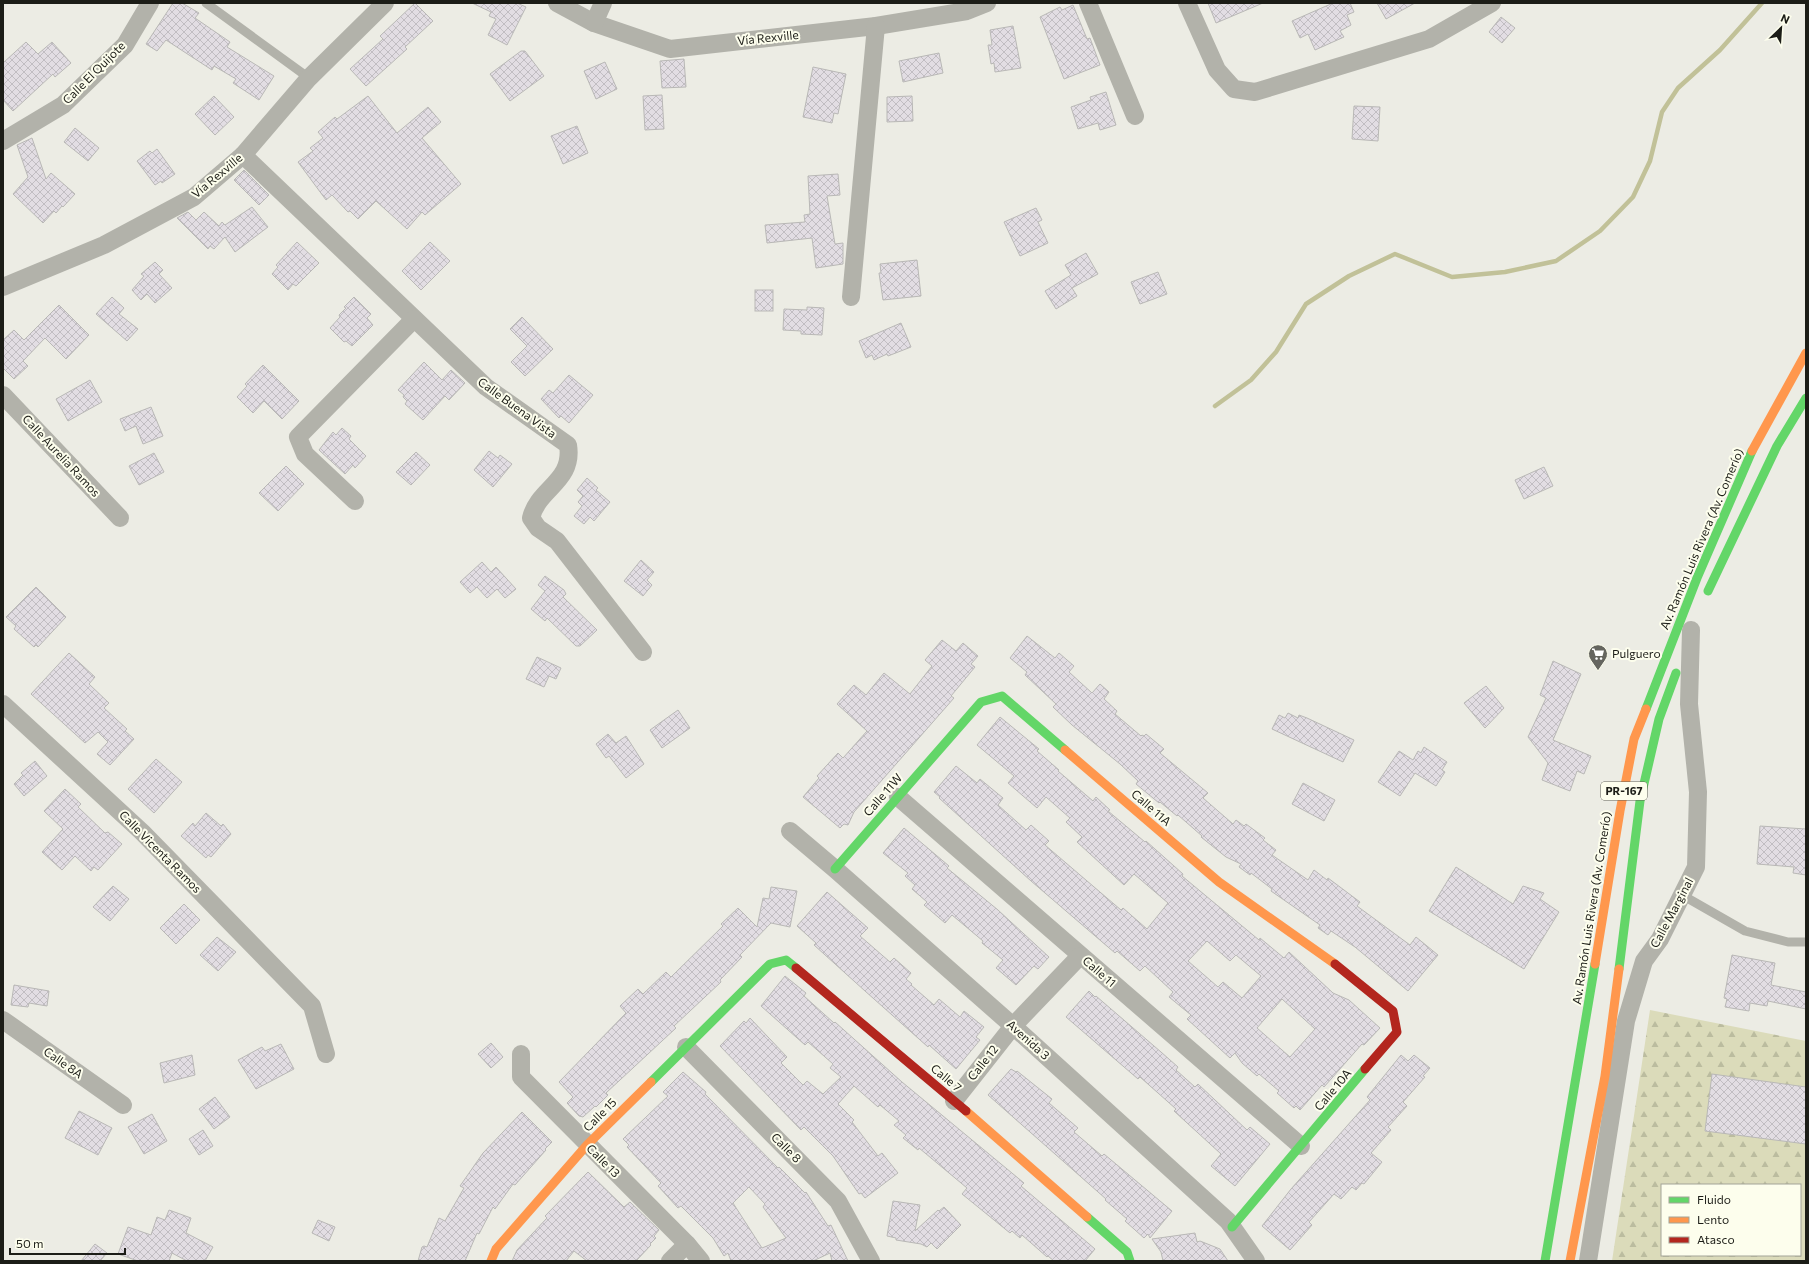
<svg xmlns="http://www.w3.org/2000/svg" width="1809" height="1264" font-family="Commissioner,sans-serif">
<style>
.forest{fill:url(#forest-firs);fill-rule:evenodd}
.lines{fill:none;stroke-linecap:round;stroke-linejoin:round}
.stream{stroke:#c1c198;stroke-width:4.5}
.building{fill:url(#building-cross-hatch);stroke:#b9b8b6;fill-rule:evenodd}
.lane{stroke:#b2b2aa;stroke-width:9}
.street{stroke:#b2b2aa;stroke-width:18}
.fast{stroke:#63d668;stroke-width:9}
.slow{stroke:#ff974d;stroke-width:9}
.jam{stroke:#b3261e;stroke-width:9}
.labels{text-anchor:middle;stroke-width:4;stroke-linejoin:round;paint-order:stroke}
.shield{fill:#fdfeed;stroke:#606057;stroke-width:1}
.shield-label{font-size:11px;font-weight:bold;fill:#1c1d17}
.street-label{font-size:12px;fill:#1c1d17;stroke:#fdfeed}
.poi-label{font-size:12px;fill:#1c1d17;stroke:#fdfeed;text-anchor:start}
</style>
<defs>
<pattern id="forest-firs" width="22" height="20" patternUnits="userSpaceOnUse"><rect width="22" height="20" fill="#dbdbba"/><path d="M5 1l3.5 6h-7zM16 11l3.5 6h-7z" fill="#bbbc9f"/></pattern>
<pattern id="building-cross-hatch" width="8" height="8" patternUnits="userSpaceOnUse"><rect width="8" height="8" fill="#e2dde3"/><path d="M0 0l8 8M0 8l8-8" fill="none" stroke="#c1bdc2"/></pattern>
</defs>
<rect width="100%" height="100%" fill="#ecece4"/>
<path class="forest" d="M1650,1010l156,31v220h-194zM1662,1185h138v70h-138z"/>
<g class="lines">
<polyline class="stream" points="1215,406 1251,380 1276,352 1306,304 1349,276 1395,254 1452,277 1505,272 1556,261 1600,231 1633,197 1650,161 1662,112 1678,88 1720,50 1762,3"/>
</g>
<g class="building">
<polygon points="173,3 182,3 199,13 195,18 230,42 227,47 274,76 259,100 233,83 236,79 214,66 212,70 166,40 157,51 146,44"/>
<polygon points="415,3 433,21 405,47 407,49 366,86 350,69 383,39 380,36"/>
<polygon points="472,3 517,3 526,7 507,45 488,35 496,19 489,16 491,12"/>
<polygon points="1208,3 1263,3 1216,23"/>
<polygon points="1333,3 1350,3 1354,12 1347,15 1351,25 1340,31 1344,37 1315,50 1308,34 1300,38 1292,21"/>
<polygon points="1377,3 1415,3 1386,19"/>
<polygon points="1073,5 1087,39 1090,38 1100,65 1064,79 1040,17 1060,7 1062,10"/>
<polygon points="1501,17 1515,28 1502,43 1489,32"/>
<polygon points="1013,26 1021,68 995,72 994,63 991,64 988,45 992,45 990,30"/>
<polygon points="26,42 38,54 52,42 71,63 55,77 53,74 13,111 3,100 3,63"/>
<polygon points="521,51 525,51 544,76 510,101 490,74"/>
<polygon points="939,53 943,73 903,82 899,61"/>
<polygon points="684,59 686,87 662,88 660,61"/>
<polygon points="605,62 617,89 596,99 584,71"/>
<polygon points="813,67 846,74 838,114 834,113 832,123 803,117"/>
<polygon points="1106,92 1116,125 1100,130 1098,123 1078,129 1071,107 1091,100 1090,97"/>
<polygon points="662,95 664,129 645,130 643,96"/>
<polygon points="214,96 234,117 215,135 195,114"/>
<polygon points="368,96 397,133 428,107 441,122 422,138 461,184 425,215 422,212 407,229 376,201 358,219 350,211 348,212 332,195 326,200 298,162 313,151 310,148 323,138 318,132 335,117 337,119"/>
<polygon points="912,96 913,121 887,122 887,97"/>
<polygon points="1354,106 1380,107 1378,141 1352,139"/>
<polygon points="577,126 588,153 563,164 551,136"/>
<polygon points="75,128 99,148 88,161 64,142"/>
<polygon points="32,138 46,179 51,173 75,194 63,207 62,206 56,213 54,211 43,223 13,194 28,177 17,145"/>
<polygon points="157,149 175,174 162,183 161,181 155,185 137,161 150,151 152,153"/>
<polygon points="244,170 269,195 259,205 234,180"/>
<polygon points="838,174 840,195 827,196 835,244 843,243 843,264 816,268 812,238 767,243 765,225 805,222 804,215 810,214 808,176"/>
<polygon points="252,207 268,227 235,252 225,237 214,249 210,246 208,249 177,218 188,212 196,220 204,212 219,226 222,222 225,225"/>
<polygon points="1036,208 1042,220 1038,222 1048,243 1020,256 1004,222"/>
<polygon points="297,242 319,263 296,286 293,284 288,290 272,274 278,267 276,265"/>
<polygon points="430,242 450,261 421,290 402,271"/>
<polygon points="1086,253 1098,274 1072,288 1077,296 1056,309 1045,291 1071,275 1065,265"/>
<polygon points="917,260 921,296 883,300 879,273 881,273 880,264"/>
<polygon points="155,262 163,270 159,274 172,288 155,303 147,294 141,300 132,290 144,276 141,274"/>
<polygon points="1158,272 1167,294 1140,304 1131,282"/>
<rect x="755" y="290" width="18" height="21"/>
<polygon points="112,297 124,308 119,314 138,329 127,341 96,314"/>
<polygon points="354,297 371,314 367,318 373,325 352,346 346,341 344,342 330,328 340,317 339,315 346,308 344,307"/>
<polygon points="59,305 89,335 66,359 45,338 23,361 28,366 14,379 3,368 3,340 14,330 24,340"/>
<polygon points="807,307 824,308 822,335 801,334 801,331 783,330 784,309 807,310"/>
<polygon points="522,317 553,349 525,376 511,362 527,346 510,329"/>
<polygon points="901,323 911,347 888,356 887,354 874,360 872,355 866,358 859,341"/>
<polygon points="424,362 442,380 451,370 465,383 449,400 445,396 423,420 405,404 407,401 403,397 404,395 398,390"/>
<polygon points="263,365 299,401 282,419 264,401 253,413 237,397 247,386 245,384"/>
<polygon points="569,375 593,395 569,423 561,416 559,418 541,399 549,390 553,393"/>
<polygon points="90,380 102,402 68,421 56,399"/>
<polygon points="151,407 163,436 143,444 136,426 125,431 120,419"/>
<polygon points="342,428 351,436 349,439 366,456 355,468 353,465 345,474 319,450 333,432 336,435"/>
<polygon points="489,451 498,458 500,455 512,464 493,487 474,470"/>
<polygon points="416,452 430,465 411,485 396,472"/>
<polygon points="154,453 164,472 139,485 129,466"/>
<polygon points="286,466 304,484 278,511 259,493"/>
<polygon points="1544,467 1553,486 1524,499 1515,480"/>
<polygon points="587,478 598,488 596,490 610,502 594,521 590,517 584,524 574,516 582,506 578,502 583,496 577,490"/>
<polygon points="641,560 654,572 647,580 652,585 643,596 624,581"/>
<polygon points="482,562 491,572 496,567 516,589 505,598 497,589 487,598 477,587 470,593 460,582"/>
<polygon points="545,576 564,590 566,594 563,597 597,630 580,646 576,646 547,618 545,621 531,609 545,591 538,585"/>
<polygon points="36,587 66,617 38,647 36,645 34,647 14,629 16,626 6,617"/>
<polygon points="1027,636 1055,658 1059,653 1074,666 1069,672 1092,693 1100,684 1109,692 1104,699 1117,711 1115,714 1141,736 1142,735 1144,736 1146,734 1164,749 1160,753 1208,793 1203,798 1233,824 1236,820 1244,826 1246,824 1265,838 1263,840 1276,850 1272,855 1308,880 1314,870 1327,880 1328,878 1360,902 1357,906 1410,945 1416,937 1438,955 1408,991 1355,947 1331,931 1328,935 1318,928 1320,925 1271,891 1272,889 1251,873 1250,875 1239,867 1241,864 1226,857 1201,837 1202,836 1178,815 1177,816 1160,802 1159,803 1136,784 1138,781 1120,764 1072,725 1053,707 1056,704 1025,675 1027,672 1010,658"/>
<polygon points="942,640 956,651 963,643 978,656 971,664 975,667 951,696 954,698 854,812 848,825 844,824 840,828 803,797 819,778 817,776 838,753 843,758 867,731 837,704 854,685 866,695 884,673 910,694 932,666 925,660"/>
<polygon points="69,653 95,677 89,684 109,703 104,708 127,729 125,731 134,739 110,765 97,754 108,742 98,732 85,743 31,694"/>
<polygon points="537,657 561,668 556,679 549,676 544,687 526,679"/>
<polygon points="1553,661 1581,674 1553,740 1591,756 1584,774 1577,771 1570,791 1542,780 1548,763 1528,737 1546,698 1540,695"/>
<polygon points="1486,686 1504,708 1485,728 1464,703"/>
<polygon points="678,710 690,728 662,748 650,730"/>
<polygon points="1288,713 1298,718 1299,715 1307,718 1354,740 1343,762 1272,729 1279,715 1285,718"/>
<path d="M1000,717l39,32 -2,2 22,19 -1,1 35,30 3,-4 14,13 -2,1 37,31 1,-1 37,33 -1,2 77,64 1,-2 24,20 5,-6 44,41 16,7 31,28 -16,17 -2,-1 -38,43 -2,-2 -22,25 -4,-4 -2,2 -17,-15 2,-2 -20,-17 -2,2 -15,-13 -7,-10 -5,5 -43,-39 4,-4 -22,-18 4,-5 -28,-26 -5,5 -23,-20 -2,2 -84,-72 -92,-83 1,-1 -6,-5 22,-26 21,17 3,-4 23,19 -5,7 28,25 5,-5 18,16 -4,4 76,65 2,-2 24,21 21,-26 -34,-29 -10,11 -47,-43 5,-5 -16,-15 4,-4 -24,-21 -9,11 -29,-25 6,-7 -37,-31zM1207,941l23,20 6,-6 25,21 -19,22 -19,-16 -5,5 -30,-26zM1282,999l33,30 -25,28 -33,-29z"/>
<polygon points="608,734 616,743 626,736 644,764 626,778 609,756 606,758 596,744"/>
<polygon points="1424,747 1447,762 1442,770 1445,772 1436,786 1415,773 1400,796 1378,782 1399,751 1413,760 1418,751 1421,753"/>
<polygon points="156,759 182,782 154,813 128,789"/>
<polygon points="35,761 47,776 24,796 14,784 23,775 21,773"/>
<polygon points="1303,783 1335,800 1324,821 1292,804"/>
<polygon points="65,789 81,804 78,807 105,833 108,832 122,844 98,870 94,867 91,871 75,856 62,870 42,852 63,829 44,811"/>
<polygon points="206,813 221,826 223,824 231,834 211,857 208,855 206,858 181,836 193,823 195,826"/>
<polygon points="1760,826 1806,829 1806,875 1793,873 1794,867 1757,864"/>
<polygon points="904,828 949,866 947,868 998,910 1049,957 1038,969 1034,966 1016,985 996,968 1003,960 982,943 983,941 952,915 945,923 924,905 927,902 912,889 915,885 905,876 908,873 883,853"/>
<polygon points="1456,867 1513,904 1523,886 1544,893 1540,899 1559,912 1524,969 1429,911"/>
<polygon points="113,886 129,899 110,921 93,907"/>
<polygon points="771,887 797,891 790,927 771,923 740,955 742,957 720,980 721,982 674,1026 676,1028 606,1093 608,1095 596,1107 595,1106 583,1117 579,1116 567,1103 573,1097 559,1082 626,1013 620,1006 638,989 643,994 666,972 671,977 723,926 721,924 738,908 757,927 763,898 769,899"/>
<polygon points="827,892 868,928 860,936 890,962 894,958 911,973 906,979 912,984 911,985 934,1005 939,999 960,1017 964,1011 984,1027 976,1037 980,1040 956,1069 929,1045 928,1047 865,991 814,945 816,943 797,926"/>
<polygon points="184,904 200,920 176,944 160,928"/>
<polygon points="217,937 236,952 218,971 200,955"/>
<polygon points="1732,955 1775,963 1771,985 1806,992 1806,1009 1768,1001 1767,1006 1750,1003 1749,1011 1725,1007 1727,999 1724,998"/>
<polygon points="785,976 806,993 804,996 834,1023 835,1022 902,1082 1024,1183 1021,1186 1095,1249 1085,1261 1054,1261 1048,1256 1047,1257 1022,1235 1020,1238 1012,1231 1010,1233 962,1194 967,1188 919,1148 918,1150 903,1138 906,1135 894,1125 899,1121 880,1105 878,1107 854,1086 838,1104 854,1120 852,1122 878,1156 882,1153 898,1173 865,1198 861,1193 859,1194 833,1156 804,1127 801,1130 720,1046 744,1021 746,1023 750,1018 787,1057 781,1063 803,1085 807,1081 823,1094 841,1077 830,1068 833,1064 808,1042 805,1045 761,1006"/>
<polygon points="14,985 49,991 47,1006 29,1003 28,1007 11,1005"/>
<polygon points="1089,991 1095,997 1096,996 1161,1052 1178,1067 1176,1070 1195,1087 1198,1084 1247,1130 1250,1127 1270,1144 1235,1186 1211,1166 1221,1154 1174,1111 1176,1109 1140,1077 1138,1079 1066,1017"/>
<polygon points="491,1043 503,1057 491,1068 478,1054"/>
<polygon points="281,1044 294,1069 256,1089 238,1060 262,1047 265,1051"/>
<polygon points="192,1055 195,1075 164,1083 160,1063"/>
<polygon points="1401,1055 1408,1061 1414,1055 1430,1068 1423,1076 1425,1077 1403,1102 1407,1106 1388,1127 1391,1130 1371,1153 1382,1162 1364,1184 1362,1183 1356,1190 1352,1187 1341,1199 1334,1194 1309,1222 1312,1225 1290,1250 1262,1226 1291,1189 1370,1100 1367,1097"/>
<polygon points="1011,1069 1016,1072 1017,1071 1052,1099 1049,1103 1078,1128 1074,1132 1102,1156 1104,1154 1172,1211 1150,1238 1148,1234 1144,1238 1125,1221 1127,1219 1105,1200 1106,1199 988,1095"/>
<path d="M683,1072l23,20 -1,2 73,74 1,-1 26,26 1,-1 22,34 3,-1 17,36h-16l-2,-8 -17,8h-82l-3,-8 -4,3 -11,-18 -32,-32 -3,2 -20,-22 3,-3 -34,-36 2,-2 -6,-6 45,-43 -5,-4zM749,1187l16,17 -2,3 23,31 -24,10 -29,-45z"/>
<polygon points="1712,1074 1806,1087 1806,1144 1705,1131"/>
<polygon points="215,1097 230,1117 214,1129 199,1109"/>
<polygon points="79,1111 112,1128 98,1155 65,1138"/>
<polygon points="522,1112 552,1142 545,1149 546,1150 515,1185 513,1184 495,1209 493,1207 479,1234 477,1233 465,1261 418,1261 422,1247 424,1246 427,1247 439,1218 445,1221 464,1188 460,1186 483,1153"/>
<polygon points="152,1114 167,1141 144,1154 128,1127"/>
<polygon points="203,1130 213,1146 199,1155 189,1139"/>
<polygon points="588,1172 624,1207 630,1202 659,1230 654,1236 656,1238 650,1244 651,1245 636,1261 587,1261 574,1251 566,1261 512,1261 517,1250 547,1218 545,1216"/>
<polygon points="893,1201 920,1205 915,1231 938,1210 939,1211 944,1207 961,1225 937,1249 931,1243 927,1247 921,1244 896,1240 896,1238 887,1236"/>
<polygon points="169,1210 191,1218 186,1233 213,1247 205,1261 187,1261 172,1253 169,1261 138,1261 118,1254 128,1227 151,1235 157,1217 165,1220"/>
<polygon points="318,1220 335,1227 329,1241 312,1233"/>
<polygon points="1195,1233 1197,1242 1200,1241 1220,1249 1228,1261 1163,1261 1161,1252 1152,1239"/>
<polygon points="95,1244 107,1253 100,1261 81,1261"/>
</g>
<g class="lines">
<g class="lane">
<polyline points="206,3 309,78"/>
<polyline points="1682,895 1745,931 1788,942 1806,942"/>
</g>
<g class="street">
<polyline points="557,3 594,23 670,49 876,26 967,11 987,3"/>
<polyline points="1088,3 1135,116"/>
<polyline points="1187,3 1217,70 1234,89 1255,92 1429,39 1492,3"/>
<polyline points="594,23 603,3"/>
<polyline points="3,141 63,105 125,45 150,3"/>
<path d="M243,155l243,232 82,58c6,37 -30,43 -37,73l7,10 19,13 86,111"/>
<polyline points="3,287 104,245 194,197 243,155 309,78 385,3"/>
<polyline points="851,297 876,26"/>
<polyline points="3,395 120,518"/>
<polyline points="355,501 305,454 298,437 414,319"/>
<polyline points="3,704 142,832 312,1006 326,1054"/>
<polyline points="898,797 1301,1146"/>
<polyline points="790,831 835,869 1013,1026 1228,1221 1256,1261"/>
<polyline points="3,1020 123,1105"/>
<polyline points="686,1047 838,1201 871,1261"/>
<polyline points="521,1054 521,1077 687,1244 701,1261"/>
<polyline points="954,1101 1013,1026 1080,956"/>
<polyline points="670,1261 687,1244"/>
<polyline points="1588,1261 1626,1021 1644,961 1660,939 1696,867 1698,792 1689,704 1691,630"/>
</g>
<g class="fast">
<polyline points="1708,591 1777,446 1806,398"/>
<polyline points="1646,709 1697,578 1752,451"/>
<polyline points="835,869 981,702 1002,696 1065,750"/>
<polyline points="1619,969 1640,801 1659,719 1676,673"/>
<polyline points="651,1082 770,964 786,960 796,968"/>
<polyline points="1087,1217 1127,1252 1130,1261"/>
<polyline points="1232,1227 1365,1069"/>
<polyline points="1545,1261 1595,964"/>
</g>
<g class="slow">
<polyline points="1752,451 1806,353"/>
<polyline points="1065,750 1219,882 1335,964"/>
<polyline points="1595,964 1620,811 1634,739 1646,709"/>
<polyline points="966,1111 1087,1217"/>
<polyline points="491,1261 496,1249 587,1145 651,1082"/>
<polyline points="1570,1261 1605,1076 1619,969"/>
</g>
<g class="jam">
<polyline points="1335,964 1393,1011 1397,1032 1365,1069"/>
<polyline points="796,968 966,1111"/>
</g>
</g>
<defs>
<g id="supermarket-pin" transform="scale(1)"><path d="M0 17L-7.5 6A9.5 9.5 0 1 1 7.5 6Z" fill="#65655f" stroke="#fdfeed"/><path d="M-6-5.5h2.5l.6 2H6L4.5 2H-2.5L-4.4-4H-6ZM-1.5 3.2a1.3 1.3 0 1 0 .1 0ZM3 3.2a1.3 1.3 0 1 0 .1 0Z" fill="#fff"/></g>
</defs>
<g fill-rule="evenodd">
<use href="#supermarket-pin" x="1598" y="654"/>
</g>
<g class="labels">
<rect class="shield" x="1601" y="782" width="46" height="18" rx="3"/>
<g class="shield-label">
<text x="1624" y="795">PR-167</text>
</g>
<g class="street-label">
<text transform="translate(768 38) rotate(-6)" y="4">Vía Rexville</text>
<text transform="translate(94 73) rotate(-45)" y="4">Calle El Quijote</text>
<text transform="translate(217 176) rotate(-40)" y="4">Vía Rexville</text>
<text transform="translate(517 408) rotate(36)" y="4">Calle Buena Vista</text>
<text transform="translate(61 456) rotate(47)" y="4">Calle Aurelia Ramos</text>
<text transform="translate(1702 539) rotate(-67)" y="4">Av. Ramón Luis Rivera (Av. Comerío)</text>
<text transform="translate(883 795) rotate(-49)" y="4">Calle 11W</text>
<text transform="translate(1151 808) rotate(41)" y="4">Calle 11A</text>
<text transform="translate(160 852) rotate(45)" y="4">Calle Vicenta Ramos</text>
<text transform="translate(1592 908) rotate(-81)" y="4">Av. Ramón Luis Rivera (Av. Comerío)</text>
<text transform="translate(1672 913) rotate(-62)" y="4">Calle Marginal</text>
<text transform="translate(1099 972) rotate(41)" y="4">Calle 11</text>
<text transform="translate(1028 1040) rotate(42)" y="4">Avenida 3</text>
<text transform="translate(63 1063) rotate(35)" y="4">Calle 8A</text>
<text transform="translate(983 1063) rotate(-52)" y="4">Calle 12</text>
<text transform="translate(946 1078) rotate(40)" y="4">Calle 7</text>
<text transform="translate(1333 1090) rotate(-50)" y="4">Calle 10A</text>
<text transform="translate(600 1115) rotate(-45)" y="4">Calle 15</text>
<text transform="translate(786 1148) rotate(45)" y="4">Calle 8</text>
<text transform="translate(603 1161) rotate(45)" y="4">Calle 13</text>
</g>
<g class="poi-label">
<text x="1612" y="658">Pulguero</text>
</g>
</g>
<rect width="1809" height="1264" fill="none" stroke="#1c1d17" stroke-width="8"/>
<rect x="1661" y="1184" width="140" height="72" fill="#fdfeed" stroke="#a3a497"/>
<rect x="1669" y="1197" width="20" height="6" fill="#63d668" stroke="#a3a497"/>
<text x="1697" y="1204" font-size="12" fill="#1c1d17">Fluido</text>
<rect x="1669" y="1217" width="20" height="6" fill="#ff974d" stroke="#a3a497"/>
<text x="1697" y="1224" font-size="12" fill="#1c1d17">Lento</text>
<rect x="1669" y="1237" width="20" height="6" fill="#b3261e" stroke="#a3a497"/>
<text x="1697" y="1244" font-size="12" fill="#1c1d17">Atasco</text>
<g transform="translate(1781 28) rotate(25)" stroke="#fdfeed" stroke-width="3" paint-order="stroke">
<path d="M0-3L7 15L0 10L-7 15Z" fill="#1c1d17"/>
<text y="-6" font-size="11" font-weight="bold" text-anchor="middle" fill="#1c1d17">N</text>
</g>
<path d="M10 1248v6h115v-6" fill="none" stroke="#1c1d17" stroke-width="2"/>
<text x="16" y="1248" font-size="12" fill="#1c1d17" stroke="#fdfeed" stroke-width="3" paint-order="stroke">50 m</text>
</svg>
